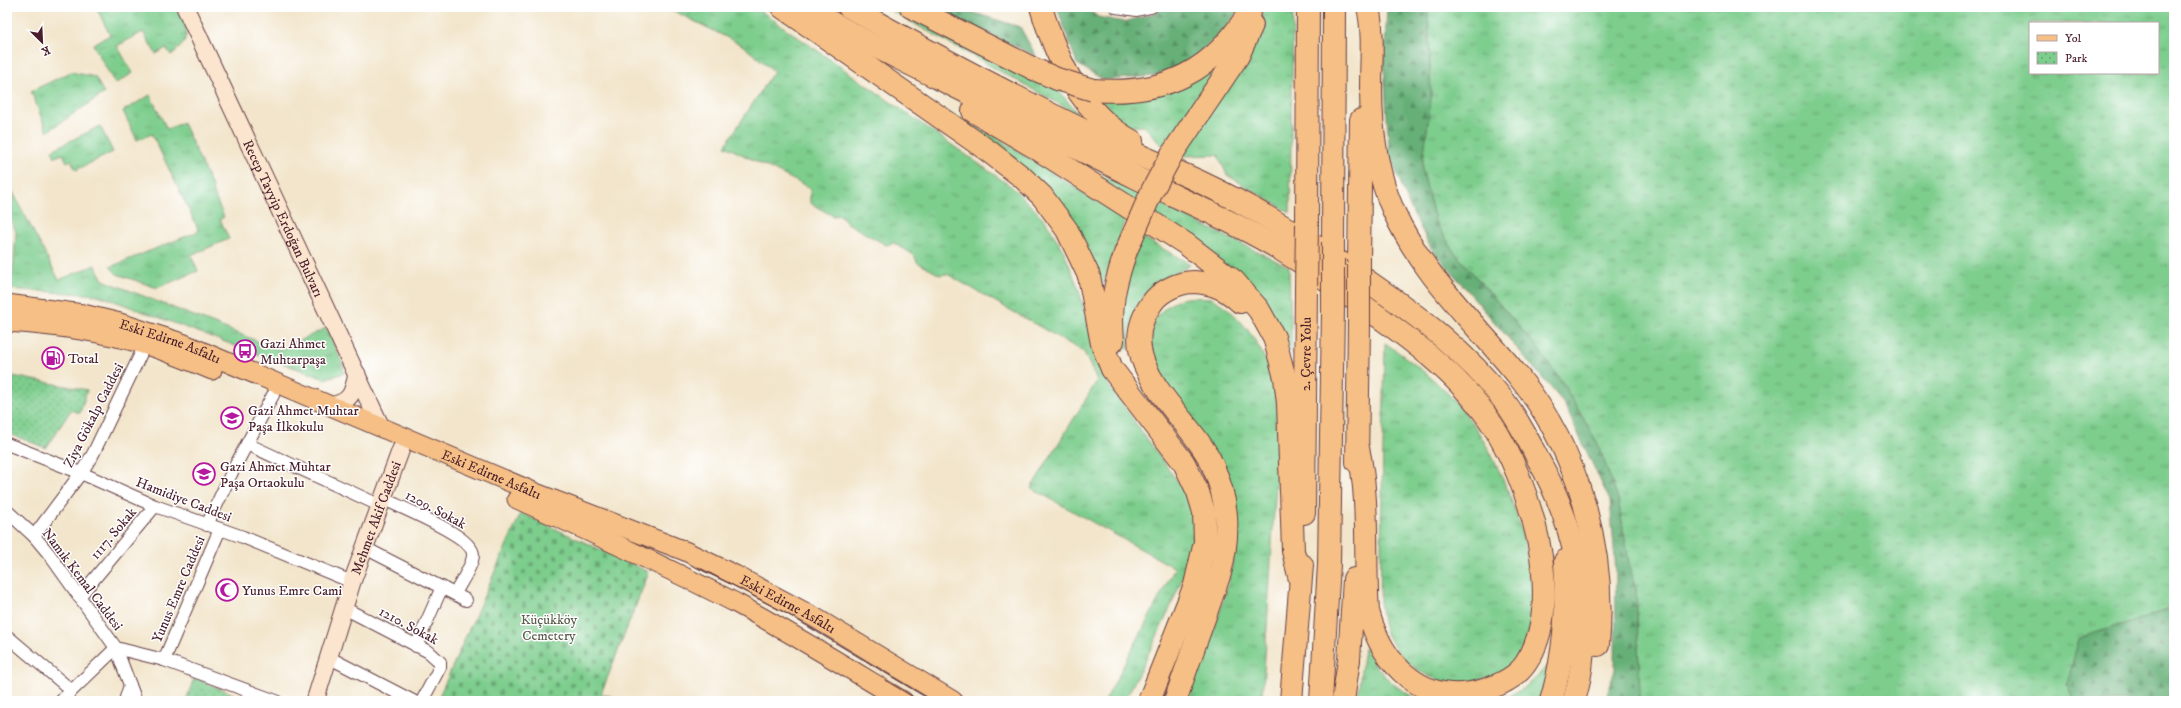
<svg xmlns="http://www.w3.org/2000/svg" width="2181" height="708" font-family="'IM FELL DW Pica',serif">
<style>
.grass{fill:url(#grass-tufts);stroke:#64765c;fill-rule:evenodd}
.forest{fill:url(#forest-firs);stroke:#586852}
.cemetery{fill:url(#cemetery-stones);stroke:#64765c}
.park{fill:url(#park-dots);stroke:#64765c}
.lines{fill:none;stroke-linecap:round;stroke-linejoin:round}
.street-casing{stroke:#633d43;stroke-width:14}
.secondary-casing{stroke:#633d43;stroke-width:19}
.primary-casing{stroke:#633d43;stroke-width:21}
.highway-casing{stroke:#633d43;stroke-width:24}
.street{stroke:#fff;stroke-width:12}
.secondary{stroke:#fbe5cf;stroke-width:17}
.primary{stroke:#f5bf86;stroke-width:19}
.highway{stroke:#f5bf86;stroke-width:22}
.tram{stroke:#4a1f2b;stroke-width:1}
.highway-bridge-casing{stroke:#633d43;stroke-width:24;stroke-linecap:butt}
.highway-bridge{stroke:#f5bf86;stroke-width:22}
.labels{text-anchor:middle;stroke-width:3;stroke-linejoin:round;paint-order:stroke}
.street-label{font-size:14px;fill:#4a1f2b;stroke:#fff}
.poi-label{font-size:14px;fill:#4a1f2b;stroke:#fff;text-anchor:start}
.park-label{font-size:14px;fill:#5c5c4d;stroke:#fff}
</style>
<defs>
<pattern id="grass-tufts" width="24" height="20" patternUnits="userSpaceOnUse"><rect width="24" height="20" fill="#7dcd8d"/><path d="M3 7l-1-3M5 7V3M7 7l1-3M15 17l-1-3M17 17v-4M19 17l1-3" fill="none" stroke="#68a673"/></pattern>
<pattern id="forest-firs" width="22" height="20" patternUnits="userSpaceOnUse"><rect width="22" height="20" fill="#66b078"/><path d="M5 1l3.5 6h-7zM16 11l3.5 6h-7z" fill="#568f63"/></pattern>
<pattern id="cemetery-stones" width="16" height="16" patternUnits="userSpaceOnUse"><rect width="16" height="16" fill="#7dcd8d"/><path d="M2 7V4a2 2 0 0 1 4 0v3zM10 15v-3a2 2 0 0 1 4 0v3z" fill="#68a673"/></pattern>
<pattern id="park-dots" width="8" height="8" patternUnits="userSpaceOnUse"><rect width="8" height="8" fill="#7dcd8d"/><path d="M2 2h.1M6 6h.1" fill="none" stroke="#68a673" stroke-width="1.8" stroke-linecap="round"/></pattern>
</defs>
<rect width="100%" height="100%" fill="#fff"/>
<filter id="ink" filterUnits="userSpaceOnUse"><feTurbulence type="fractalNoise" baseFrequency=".025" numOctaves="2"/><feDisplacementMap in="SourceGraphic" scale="8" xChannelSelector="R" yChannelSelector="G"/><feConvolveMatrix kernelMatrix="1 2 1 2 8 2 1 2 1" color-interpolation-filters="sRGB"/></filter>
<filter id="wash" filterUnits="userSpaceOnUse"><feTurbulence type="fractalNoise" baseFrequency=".012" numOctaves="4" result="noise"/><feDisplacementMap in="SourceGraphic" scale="16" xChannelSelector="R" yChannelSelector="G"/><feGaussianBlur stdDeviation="0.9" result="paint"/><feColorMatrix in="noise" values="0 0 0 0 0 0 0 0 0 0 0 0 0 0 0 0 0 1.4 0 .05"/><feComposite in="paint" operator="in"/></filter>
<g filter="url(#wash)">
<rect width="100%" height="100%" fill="#f2e5cb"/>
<g class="grass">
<path d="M96,7h82c9,22 15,32 -7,48l-5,-7 -10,6 -13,-22 -26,14 16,27 -18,11 -22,-40 17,-9z"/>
<path d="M666,7h89l257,180 33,33 19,32 14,35 14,51 17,48 72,100c5,13 12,27 13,40 3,40 -51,136 -69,175h-20l70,-133 -144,-80 66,-107 -13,-29 -137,-78 -7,1 -23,-13 -3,-7 -20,-12 -8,2 -39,-22 -6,-8 -8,1 -23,-13v-15l-85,-42 49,-75 -32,-26z"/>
<polygon points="884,7 891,7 1057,89 1079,115"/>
<polygon points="1266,7 1293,7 1290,213 1227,175 1218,155 1180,156 1258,26"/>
<path d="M1428,7h746v601l-8,1 -99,75 7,17h-436l2,-6 -4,-107 -6,-19 -12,-70 -21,-57 -37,-63 -24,-33 -82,-94 -19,-31 -13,-53 9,-70zM2030,23h128v50h-128z"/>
<path d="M1223,60l-59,87 -20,-21c-25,3 -29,-9 -44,-26z"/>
<polygon points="71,72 95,77 104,93 47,132 31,91"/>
<polygon points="150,95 167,129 183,123 213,188 212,190 224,217 220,219 229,239 191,255 198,271 157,288 117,274 110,267 199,231 152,134 137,140 123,111"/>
<polygon points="943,110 994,136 1120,216 1124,222 1100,294 1093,261"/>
<polygon points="100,126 113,152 76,170 71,160 67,162 63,154 55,157 52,150"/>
<path d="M1098,174l191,93 3,89c-12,-29 -25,-54 -47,-77l-148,-102z"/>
<polygon points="7,181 59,280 95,265 103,280 280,350 326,328 343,364 344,373 325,379 98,295 7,289 7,274 13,274 16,232 7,209"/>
<path d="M1142,237l48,27c-4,7 -14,7 -21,11 -29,17 -41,40 -40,73l-6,1 -2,-15 1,-41z"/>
<path d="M1211,298c26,13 46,41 57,68 17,40 8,116 5,159 -3,59 -7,117 -11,176h-74c19,-56 49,-119 48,-179l-81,-156c-8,-27 -6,-54 24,-66 9,-4 22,-2 32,-2z"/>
<path d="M1385,343c34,23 67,49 90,84 34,50 79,169 45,226 -9,16 -27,25 -44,27 -7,1 -14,3 -21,3 -29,-2 -53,-22 -67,-46 -6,-11 -6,-24 -8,-35z"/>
<path d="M1364,648c17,27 29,39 57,53h-64z"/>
<polygon points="1550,664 1540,701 1497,701 1523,689"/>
</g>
<g class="forest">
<polygon points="930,7 955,7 1020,27 1036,56"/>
<polygon points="1057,7 1085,7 1098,17 1124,22 1156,13 1164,7 1241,7 1223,31 1190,61 1154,76 1104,80 1077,64"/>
<polygon points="1387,7 1428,7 1431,98 1422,168 1435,221 1454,252 1536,346 1560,379 1597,442 1618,499 1630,569 1636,588 1640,695 1638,701 1605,701 1615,670 1616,571 1610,501 1563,402 1431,248 1409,205 1389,153 1384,66"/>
<polygon points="2174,608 2174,701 2074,701 2067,684 2079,638"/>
</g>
<polygon class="cemetery" points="521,513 649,572 601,694 613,697 611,701 437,701"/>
<g class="park">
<polygon points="7,375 87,390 80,413 71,410 46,448 7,433"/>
<polygon points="194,678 250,701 186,701"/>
</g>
</g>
<g filter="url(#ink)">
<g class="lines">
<g class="street-casing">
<g id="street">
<polyline points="1116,7 1137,10 1151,7"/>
<polyline points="7,444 81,473 155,506 243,537 352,582"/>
<polyline points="247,444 379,505"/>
<path d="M382,498c17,9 92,38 91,57 0,10 -14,30 -18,39"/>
<polyline points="7,511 34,536 49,554 116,648 136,701"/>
<polyline points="207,525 233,470 273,395"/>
<polyline points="34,536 81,473 93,454 145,345"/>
<polyline points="365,548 466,600"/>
<polyline points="79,597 155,506"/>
<polyline points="344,608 429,652 440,662 440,667 422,701"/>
<polyline points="7,636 71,690"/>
<polyline points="416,646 442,587"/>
<polyline points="116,648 164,660 276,701"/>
<polyline points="328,657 413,701"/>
<polyline points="164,660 220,529"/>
<polyline points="61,701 116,648"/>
<polyline points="125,701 130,685"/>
</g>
</g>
<g class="secondary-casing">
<g id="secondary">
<path id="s1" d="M185,7l197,422"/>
<path d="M329,406c22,-3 24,-13 28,-32"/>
<path id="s2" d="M315,701l37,-119 49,-133"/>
</g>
</g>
<g class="primary-casing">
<g id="primary">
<path id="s3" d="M7,304l76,10 37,9 62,20 354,150 149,58 50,24 79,42 139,84"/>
<path d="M7,322c47,3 95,9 139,23 23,7 44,16 66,25"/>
<path d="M517,499c74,33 147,67 219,104 57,31 112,65 167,98"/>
</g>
</g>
<g class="highway-casing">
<g id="highway">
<polyline points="782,7 987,150 1022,177 1042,196 1067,230 1089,276 1102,344 1112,369 1184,463 1198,492 1204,512 1205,542 1195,585 1149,701"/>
<path d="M805,7c51,31 105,57 159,84 57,28 113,58 171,86 53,26 110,49 159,81 22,14 43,29 64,44 47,33 99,70 132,119 38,56 78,180 36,242 -9,14 -26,22 -42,27 -60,18 -102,-25 -116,-79 -4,-55 2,-110 -10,-163"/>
<path d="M849,7c79,45 160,87 242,127 35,16 70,30 105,46 60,28 116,62 170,100 51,35 101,72 139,122 13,18 23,37 33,57 18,32 31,65 38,102 9,47 12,93 -2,140"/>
<polyline points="911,7 1034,69"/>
<path d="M1041,7c16,54 40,106 91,134"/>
<path d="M1368,7c6,27 3,53 3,81 0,42 5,85 23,124 29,64 81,111 125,165 59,74 88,173 79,268"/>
<path d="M1093,90c72,6 123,-19 159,-83"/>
<polyline points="973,111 1036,148 1186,244 1234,281 1259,310 1274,337 1285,378 1288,403 1293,551 1300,580"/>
<polyline points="1172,154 1238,56 1252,25"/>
<polyline points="1307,224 1308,7"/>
<polyline points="1333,242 1334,7"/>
<polyline points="1359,260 1361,120"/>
<path d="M1113,341c-3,-37 1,-55 13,-90"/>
<polyline points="1357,462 1359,326"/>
<path id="s4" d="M1304,513l2,-223"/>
<path d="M1175,701l45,-128c10,-39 9,-72 -8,-109 -23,-50 -104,-101 -60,-161 8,-12 27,-21 42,-21 19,1 32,7 46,20"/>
<polyline points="1291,701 1302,565"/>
<polyline points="1321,701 1329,564 1333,309"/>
<polyline points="1343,701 1349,660 1354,579"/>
<path d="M1551,701c14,-47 17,-92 14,-140"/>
</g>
</g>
<use href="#street" class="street"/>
<use href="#secondary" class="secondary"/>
<use href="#primary" class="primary"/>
<use href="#highway" class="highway"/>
<g class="tram">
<polyline points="698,567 784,612 932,701"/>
<polyline points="885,680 920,701"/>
</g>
<g class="highway-bridge-casing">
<g id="highway-bridge">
<polyline points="1034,69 1057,79 1093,90"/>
<polyline points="1126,251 1152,191 1172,154"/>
<polyline points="1306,290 1307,224"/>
<polyline points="1333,309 1333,242"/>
<polyline points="1359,326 1359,260"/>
</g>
</g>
<use href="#highway-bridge" class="highway-bridge"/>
</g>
</g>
<defs>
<g id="bus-ring" transform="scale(1.15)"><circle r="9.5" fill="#fff" stroke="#b5179e" stroke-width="1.5"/><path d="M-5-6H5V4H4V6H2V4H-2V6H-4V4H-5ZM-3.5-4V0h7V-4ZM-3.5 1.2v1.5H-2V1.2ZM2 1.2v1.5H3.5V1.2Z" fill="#b5179e"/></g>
<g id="fuel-ring" transform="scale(1.15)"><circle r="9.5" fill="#fff" stroke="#b5179e" stroke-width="1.5"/><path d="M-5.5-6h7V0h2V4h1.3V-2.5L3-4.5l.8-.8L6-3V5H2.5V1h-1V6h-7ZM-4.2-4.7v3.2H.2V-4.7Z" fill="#b5179e"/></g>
<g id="school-ring" transform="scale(1.15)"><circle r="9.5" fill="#fff" stroke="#b5179e" stroke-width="1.5"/><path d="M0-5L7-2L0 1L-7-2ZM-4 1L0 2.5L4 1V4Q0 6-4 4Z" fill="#b5179e"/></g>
<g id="mosque-ring" transform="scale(1.15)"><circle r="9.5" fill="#fff" stroke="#b5179e" stroke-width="1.5"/><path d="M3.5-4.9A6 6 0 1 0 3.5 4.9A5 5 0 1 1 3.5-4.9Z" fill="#b5179e"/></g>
</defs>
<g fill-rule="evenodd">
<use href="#bus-ring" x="245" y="351"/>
<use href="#fuel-ring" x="53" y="358"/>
<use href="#school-ring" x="232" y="418"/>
<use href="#school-ring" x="204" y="474"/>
<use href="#mosque-ring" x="227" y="590"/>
</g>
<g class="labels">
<g class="street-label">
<text dy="5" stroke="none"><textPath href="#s1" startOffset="233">Recep Tayyip Erdoğan Bulvarı</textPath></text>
<text dy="5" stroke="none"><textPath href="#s3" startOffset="168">Eski Edirne Asfaltı</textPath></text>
<text dy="5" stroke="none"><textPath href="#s4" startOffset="159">2. Çevre Yolu</textPath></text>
<text transform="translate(93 415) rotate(-63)" y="5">Ziya Gökalp Caddesi</text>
<text dy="5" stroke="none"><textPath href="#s3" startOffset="516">Eski Edirne Asfaltı</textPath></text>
<text transform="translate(184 499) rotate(21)" y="5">Hamidiye Caddesi</text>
<text transform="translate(436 509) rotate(28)" y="5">1209. Sokak</text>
<text dy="5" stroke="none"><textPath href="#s2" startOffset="193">Mehmet Akif Caddesi</textPath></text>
<text transform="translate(113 533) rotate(-50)" y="5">1117. Sokak</text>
<text transform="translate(83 579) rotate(53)" y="5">Namık Kemal Caddesi</text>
<text transform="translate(178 589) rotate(-67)" y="5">Yunus Emre Caddesi</text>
<text dy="5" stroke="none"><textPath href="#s3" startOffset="840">Eski Edirne Asfaltı</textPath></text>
<text transform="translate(409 625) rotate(28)" y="5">1210. Sokak</text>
</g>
<g class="poi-label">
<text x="260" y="348">Gazi Ahmet<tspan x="260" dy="16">Muhtarpaşa</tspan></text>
<text x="68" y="363">Total</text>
<text x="248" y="415">Gazi Ahmet Muhtar<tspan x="248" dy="16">Paşa İlkokulu</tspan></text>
<text x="220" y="471">Gazi Ahmet Muhtar<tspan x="220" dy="16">Paşa Ortaokulu</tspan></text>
<text x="242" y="595">Yunus Emre Cami</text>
</g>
<g class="park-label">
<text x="549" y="624">Küçükköy<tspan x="549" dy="16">Cemetery</tspan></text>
</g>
</g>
<rect width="2181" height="708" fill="none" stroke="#fff" stroke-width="24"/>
<rect x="2029" y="22" width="130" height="52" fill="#ffffff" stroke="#b7a5aa"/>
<rect x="2037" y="35" width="20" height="6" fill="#f5bf86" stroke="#b7a5aa"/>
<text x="2065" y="42" font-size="12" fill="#4a1f2b">Yol</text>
<rect x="2037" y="52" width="20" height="12" fill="url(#park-dots)" stroke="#b7a5aa"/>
<text x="2065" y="62" font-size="12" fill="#4a1f2b">Park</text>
<g transform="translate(42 42) rotate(156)" stroke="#ffffff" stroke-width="3" paint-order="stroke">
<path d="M0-3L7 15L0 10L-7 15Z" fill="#4a1f2b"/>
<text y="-6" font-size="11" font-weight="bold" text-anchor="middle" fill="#4a1f2b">K</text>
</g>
</svg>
